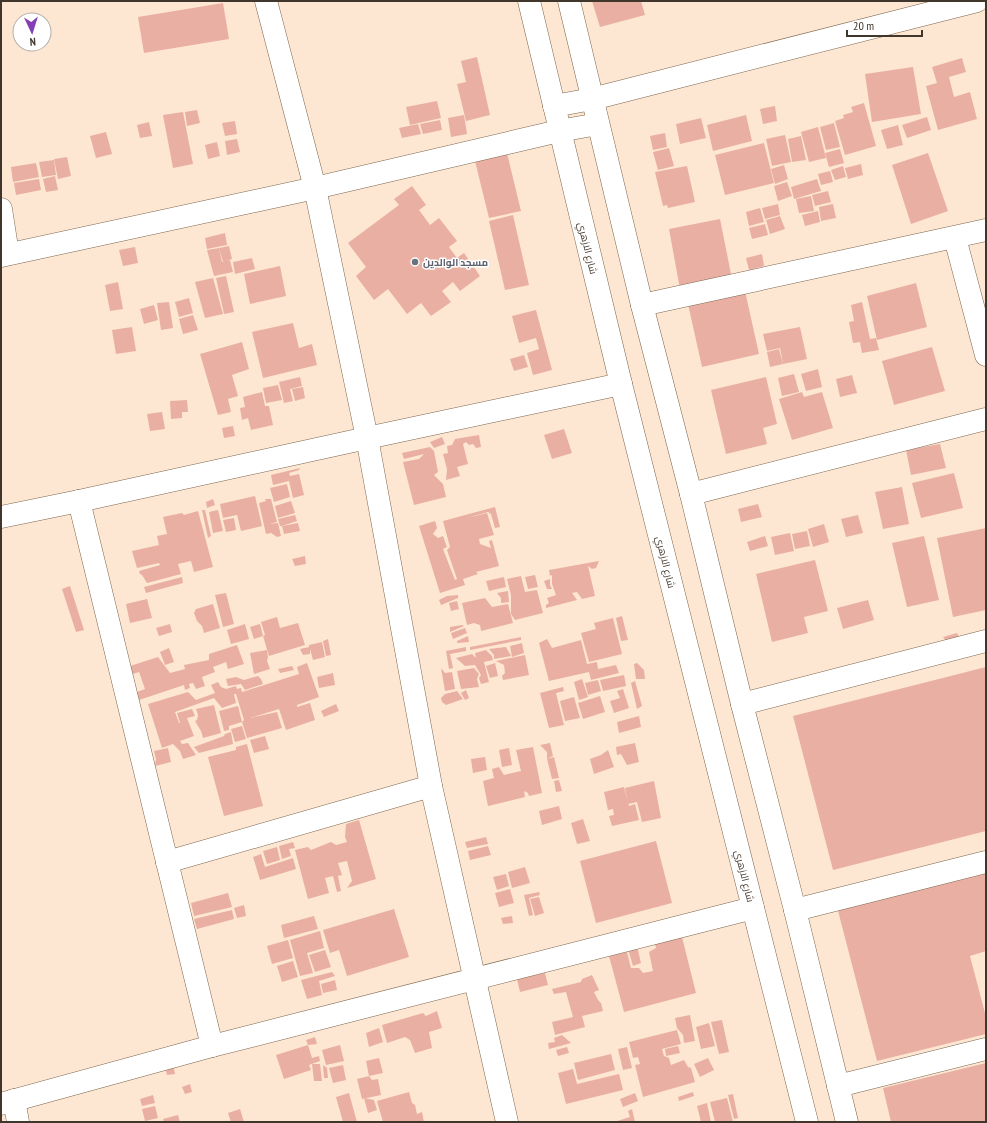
<svg xmlns="http://www.w3.org/2000/svg" width="987" height="1123" font-family="'PT Sans Narrow',Cairo,sans-serif">
<style>
.building{fill:#eaafa3}
.lines{fill:none;stroke-linecap:round;stroke-linejoin:round}
.minor-casing{stroke:#7d664e;stroke-width:23}
.tertiary-casing{stroke:#7d664e;stroke-width:23}
.minor{stroke:#fff;stroke-width:22}
.tertiary{stroke:#fff;stroke-width:22}
.worship-dot{fill:#6b7280;stroke:#fff;stroke-width:1.5}
.labels{text-anchor:middle;stroke-width:3;stroke-linejoin:round;paint-order:stroke}
.street-label{font-size:10px;fill:#40362b;stroke:#fff}
.worship-label{font-size:10px;font-weight:bold;fill:#5b616d;stroke:#fff;text-anchor:start}
</style>
<rect width="100%" height="100%" fill="#fde7d2"/>
<g class="building">
<polygon points="592,1 641,1 645,15 600,27"/>
<polygon points="223,3 229,39 144,53 138,17"/>
<polygon points="477,57 490,115 466,121 457,84 466,82 461,61"/>
<polygon points="962,58 966,72 949,77 954,97 970,92 977,119 938,130 926,86 937,83 932,67"/>
<polygon points="913,67 921,114 872,122 865,74"/>
<polygon points="437,101 441,118 410,125 406,107"/>
<polygon points="864,103 876,146 845,155 835,121 844,118 843,115 853,112 851,107"/>
<polygon points="775,106 777,121 763,124 760,109"/>
<polygon points="197,110 200,123 187,126 185,112"/>
<polygon points="183,112 193,164 173,168 163,115"/>
<polygon points="464,115 467,134 451,137 448,118"/>
<polygon points="746,115 752,141 713,151 707,125"/>
<polygon points="927,117 931,130 907,138 902,125"/>
<polygon points="701,118 706,138 680,144 676,124"/>
<polygon points="440,120 442,130 423,134 420,124"/>
<polygon points="235,121 237,134 225,136 222,123"/>
<polygon points="149,122 152,136 140,138 137,125"/>
<polygon points="834,123 840,147 826,150 820,127"/>
<polygon points="418,124 421,134 402,138 399,128"/>
<polygon points="898,125 903,145 887,149 881,130"/>
<polygon points="818,127 826,158 809,162 801,132"/>
<polygon points="106,132 112,154 96,158 90,136"/>
<polygon points="665,133 667,147 653,150 650,136"/>
<polygon points="785,135 791,162 772,166 766,139"/>
<polygon points="801,136 806,160 792,162 788,139"/>
<polygon points="237,139 240,152 227,155 225,141"/>
<polygon points="217,142 220,156 208,159 205,145"/>
<polygon points="764,143 774,183 725,195 715,155"/>
<polygon points="669,148 674,166 658,170 653,152"/>
<polygon points="506,149 521,211 489,218 474,157"/>
<polygon points="840,149 844,163 829,167 825,153"/>
<polygon points="928,153 948,211 911,224 892,165"/>
<polygon points="67,157 71,176 58,179 54,159"/>
<polygon points="54,160 56,175 42,177 39,162"/>
<polygon points="36,163 39,177 13,182 11,167"/>
<polygon points="861,164 863,175 848,179 845,168"/>
<polygon points="784,165 788,179 775,184 771,169"/>
<polygon points="687,166 695,202 668,208 667,205 663,206 655,172"/>
<polygon points="843,166 846,177 835,180 831,170"/>
<polygon points="830,171 833,182 821,185 818,174"/>
<polygon points="55,176 58,190 46,192 43,179"/>
<polygon points="39,179 41,190 16,195 14,183"/>
<polygon points="817,179 821,191 794,199 791,187"/>
<polygon points="787,182 792,196 778,201 774,186"/>
<polygon points="412,186 426,205 419,210 430,225 439,218 457,241 449,247 457,258 464,253 480,276 460,291 453,282 442,291 451,302 431,316 421,303 407,314 388,289 374,300 356,276 366,267 348,243 399,205 394,199"/>
<polygon points="828,191 831,202 815,206 812,195"/>
<polygon points="811,196 814,211 799,213 796,199"/>
<polygon points="778,204 780,215 765,219 762,208"/>
<polygon points="833,204 836,218 821,221 819,207"/>
<polygon points="760,208 764,222 749,226 746,212"/>
<polygon points="818,211 820,222 805,226 802,215"/>
<polygon points="513,215 529,285 505,290 489,221"/>
<polygon points="780,216 785,229 770,234 766,220"/>
<polygon points="720,219 732,279 680,289 669,229"/>
<polygon points="765,224 768,235 752,239 749,228"/>
<polygon points="225,233 227,245 207,249 205,238"/>
<polygon points="229,246 232,259 226,261 230,260 233,272 214,276 207,250 219,248 222,262 223,262 219,248"/>
<polygon points="135,247 138,263 123,266 119,250"/>
<polygon points="762,254 764,266 749,270 746,258"/>
<polygon points="252,258 255,269 235,274 233,262"/>
<polygon points="280,266 286,296 250,304 244,274"/>
<polygon points="226,276 234,312 224,314 216,278"/>
<polygon points="213,278 223,314 205,318 195,282"/>
<polygon points="118,282 123,309 110,311 105,285"/>
<polygon points="916,283 927,327 877,340 867,296"/>
<polygon points="745,291 759,354 702,367 688,304"/>
<polygon points="189,298 193,313 179,317 175,302"/>
<polygon points="169,302 173,328 161,330 157,303"/>
<polygon points="862,302 870,339 876,338 879,350 862,353 860,342 853,343 849,322 854,321 851,305"/>
<polygon points="154,305 158,320 144,324 140,309"/>
<polygon points="536,310 552,370 533,375 527,353 539,349 536,338 519,343 512,316"/>
<polygon points="193,315 198,330 183,334 179,319"/>
<polygon points="293,323 299,348 312,344 317,365 263,378 252,332"/>
<polygon points="132,327 136,351 116,354 112,330"/>
<polygon points="800,327 807,359 783,364 780,348 767,351 763,334"/>
<polygon points="242,342 249,369 232,375 238,396 228,399 231,412 218,415 200,354"/>
<polygon points="932,347 945,391 894,405 882,361"/>
<polygon points="779,349 783,364 770,367 767,352"/>
<polygon points="524,355 528,367 514,371 510,359"/>
<polygon points="818,369 822,387 806,391 801,374"/>
<polygon points="794,374 799,392 782,396 778,378"/>
<polygon points="852,375 857,393 840,397 836,379"/>
<polygon points="300,377 302,386 290,389 293,401 284,403 279,382"/>
<polygon points="766,377 777,424 763,428 767,444 726,454 711,390"/>
<polygon points="278,385 282,400 266,403 263,388"/>
<polygon points="303,387 305,398 295,401 292,389"/>
<polygon points="262,392 265,406 269,406 273,425 251,430 248,418 242,420 240,408 245,407 243,397"/>
<polygon points="802,392 804,397 822,392 833,428 792,440 779,399"/>
<polygon points="187,400 188,412 182,412 182,418 171,419 170,401"/>
<polygon points="162,412 165,429 150,431 147,414"/>
<polygon points="233,426 235,436 224,438 222,428"/>
<polygon points="564,429 572,453 552,459 544,435"/>
<polygon points="479,435 481,447 476,448 473,444 469,445 466,442 463,444 468,464 457,467 460,476 446,480 447,469 443,454 448,453 447,446 452,445 455,439"/>
<polygon points="442,437 445,444 434,448 430,442"/>
<polygon points="940,444 946,468 911,475 906,450"/>
<polygon points="430,447 434,451 438,472 434,475 443,484 446,497 414,505 403,462 419,459 424,454 404,459 402,453"/>
<polygon points="300,468 299,470 289,473 290,476 299,474 304,495 293,498 289,481 273,485 271,475"/>
<polygon points="954,473 963,508 921,518 912,483"/>
<polygon points="287,484 290,497 274,502 270,488"/>
<polygon points="902,487 909,524 883,529 875,492"/>
<polygon points="255,496 262,526 241,531 237,515 223,518 220,504"/>
<polygon points="213,499 215,505 207,508 206,502"/>
<polygon points="265,499 271,499 277,522 269,524 278,523 281,536 277,537 271,533 266,534 259,503 266,501"/>
<polygon points="291,501 295,513 278,518 275,506"/>
<polygon points="758,504 762,517 741,522 738,509"/>
<polygon points="495,507 500,527 495,528 491,514 488,512 466,518 487,513 494,535 479,539 480,544 491,548 489,541 492,540 499,566 476,572 478,574 463,579 465,585 440,593 419,526 435,521 437,528 433,534 438,538 443,536 447,547 443,549 455,580 457,579 447,550 450,547 443,521"/>
<polygon points="202,510 205,510 211,536 208,538"/>
<polygon points="218,510 223,531 213,533 209,512"/>
<polygon points="198,511 213,567 194,572 191,561 178,564 181,574 147,583 142,575 140,574 139,571 160,565 159,563 137,568 132,551 159,545 157,536 167,534 163,517 182,513 184,515"/>
<polygon points="295,515 297,521 282,526 280,526 278,519"/>
<polygon points="858,515 863,533 846,537 841,519"/>
<polygon points="234,518 236,530 226,532 223,520"/>
<polygon points="298,523 300,531 284,534 282,526"/>
<polygon points="824,524 829,542 813,547 808,529"/>
<polygon points="986,528 986,610 953,617 937,538"/>
<polygon points="807,531 810,546 795,549 792,534"/>
<polygon points="790,533 794,551 775,555 771,537"/>
<polygon points="765,536 768,546 750,551 747,542"/>
<polygon points="924,536 939,600 907,607 892,543"/>
<polygon points="305,556 306,564 295,566 292,559"/>
<polygon points="815,560 828,611 804,617 808,633 772,642 756,574"/>
<polygon points="599,561 596,568 592,569 588,566 595,596 582,599 577,592 572,593 577,600 546,608 546,605 549,603 547,598 556,595 552,584 552,575 550,576 549,570"/>
<polygon points="535,575 538,587 528,589 525,577"/>
<polygon points="521,576 525,592 537,590 543,613 515,620 511,614 511,595 507,579"/>
<polygon points="182,577 183,583 146,593 144,587"/>
<polygon points="504,577 506,587 489,591 486,581"/>
<polygon points="550,579 550,585 552,589 547,589 544,581"/>
<polygon points="70,586 84,630 76,632 62,589"/>
<polygon points="508,591 509,602 501,603 501,598 497,593"/>
<polygon points="226,593 234,624 223,627 215,595"/>
<polygon points="458,595 458,598 441,605 439,600 447,596"/>
<polygon points="485,598 492,607 508,604 513,623 481,631 480,625 474,623 467,625 462,603"/>
<polygon points="147,599 152,618 130,623 126,604"/>
<polygon points="868,600 874,620 843,629 837,608"/>
<polygon points="457,601 459,609 451,611 449,603"/>
<polygon points="213,604 220,628 204,633 202,626 197,621 194,613 196,609"/>
<polygon points="622,616 628,640 621,641 616,618"/>
<polygon points="277,617 280,628 298,623 305,645 269,656 263,636 254,639 250,627 260,624 263,636 265,635 261,622"/>
<polygon points="613,618 622,654 589,662 581,633 596,629 594,623"/>
<polygon points="170,624 172,632 159,636 156,628"/>
<polygon points="245,624 249,639 231,644 227,630"/>
<polygon points="462,625 464,626 450,632 450,627"/>
<polygon points="465,628 467,633 453,639 451,633"/>
<polygon points="957,633 959,637 947,642 943,637"/>
<polygon points="468,636 469,642 457,643 457,641"/>
<polygon points="521,637 521,640 470,650 470,647"/>
<polygon points="328,639 331,655 326,656 323,641"/>
<polygon points="547,639 552,648 581,640 587,664 597,662 598,669 616,665 619,673 591,680 589,672 549,681 539,643"/>
<polygon points="322,642 325,657 313,660 310,649 310,654 303,655 300,649 309,647 309,645"/>
<polygon points="522,643 524,653 512,657 510,646"/>
<polygon points="237,645 244,664 228,669 226,662 213,667 215,672 202,677 205,686 196,689 193,683 189,684 190,688 185,690 184,685 139,700 137,692 145,689 139,672 133,674 130,666 158,657 170,673 185,669 184,665 209,660 209,654"/>
<polygon points="466,647 466,651 450,654 453,668 449,669 446,651"/>
<polygon points="506,647 511,656 494,659 494,655 489,649"/>
<polygon points="169,648 174,662 165,665 160,652"/>
<polygon points="267,650 268,657 267,661 270,669 254,674 250,653"/>
<polygon points="486,650 492,656 493,660 484,662 489,682 481,684 479,678 481,675 475,665 465,666 456,658 472,654 476,658 475,653"/>
<polygon points="525,655 529,675 503,680 502,676 505,673 504,665 496,661"/>
<polygon points="307,663 319,697 297,705 297,707 310,703 315,720 286,730 279,709 250,718 277,712 282,728 247,738 242,722 244,720 236,694 234,694 236,703 222,708 214,698 175,712 179,723 180,723 177,713 192,709 195,716 187,718 194,736 180,741 182,744 188,743 196,755 183,759 180,751 173,744 162,748 148,704 188,692 196,700 215,693 211,685 218,682 221,687 226,689 236,686 237,689 241,688 242,692 299,674 297,667"/>
<polygon points="495,663 498,676 490,678 486,666"/>
<polygon points="637,663 644,670 645,679 636,679 634,664"/>
<polygon points="292,666 294,670 280,673 278,669"/>
<polygon points="986,667 986,831 833,870 793,716"/>
<polygon points="441,668 445,673 452,672 455,689 445,691"/>
<polygon points="474,668 479,674 477,679 479,687 461,689 457,671"/>
<polygon points="333,673 335,685 319,688 317,677"/>
<polygon points="624,675 626,686 603,691 600,680"/>
<polygon points="258,676 261,679 263,684 245,690 241,684 228,686 226,679 236,677 244,680"/>
<polygon points="582,679 588,697 579,700 574,682"/>
<polygon points="598,680 601,691 588,695 585,683"/>
<polygon points="635,681 642,706 637,709 631,683"/>
<polygon points="563,687 564,691 556,693 564,725 549,728 540,693"/>
<polygon points="623,689 629,708 614,713 610,701 620,698 617,691"/>
<polygon points="466,690 469,698 465,700 461,693"/>
<polygon points="457,691 463,699 446,705 442,702 441,698 445,694"/>
<polygon points="600,696 605,712 583,719 578,703"/>
<polygon points="574,697 580,718 565,721 560,701"/>
<polygon points="336,704 339,711 324,717 321,711"/>
<polygon points="214,705 221,733 203,738 201,731 195,721 197,720 198,715 196,709"/>
<polygon points="238,706 242,722 229,726 229,730 224,731 219,711"/>
<polygon points="639,716 641,727 619,733 617,722"/>
<polygon points="242,726 246,739 235,742 231,729"/>
<polygon points="231,732 233,744 199,753 194,747 224,736 225,734"/>
<polygon points="265,736 269,749 254,753 250,740"/>
<polygon points="550,743 553,756 547,759 547,752 540,745"/>
<polygon points="635,743 639,762 627,765 621,754 617,755 616,747"/>
<polygon points="247,744 263,806 224,816 208,757 236,750 236,747"/>
<polygon points="533,747 542,793 529,796 528,793 524,791 525,797 488,806 483,781 494,778 492,769 499,767 504,775 521,771 516,750"/>
<polygon points="168,748 171,762 155,766 156,759 154,751"/>
<polygon points="509,748 512,765 502,767 499,750"/>
<polygon points="608,750 614,767 594,774 590,759 601,755"/>
<polygon points="485,757 487,770 473,773 471,759"/>
<polygon points="554,757 559,778 552,779 547,759"/>
<polygon points="559,780 562,791 556,792 554,781"/>
<polygon points="654,781 661,818 642,822 637,802 628,804 625,788"/>
<polygon points="624,787 629,806 635,804 639,820 612,826 609,816 614,815 613,809 608,810 604,792"/>
<polygon points="559,806 562,819 542,825 539,811"/>
<polygon points="583,819 590,841 577,844 571,823"/>
<polygon points="359,820 376,879 347,888 352,881 347,861 338,863 342,875 338,876 341,891 337,892 333,876 325,878 329,893 308,899 295,850 308,847 311,850 331,842 336,845 347,842 345,837 346,824"/>
<polygon points="486,837 488,844 467,848 465,842"/>
<polygon points="656,841 672,903 596,923 580,861"/>
<polygon points="293,842 295,848 289,849 291,856 282,859 279,846"/>
<polygon points="488,846 491,855 470,860 468,851"/>
<polygon points="277,847 280,860 267,864 263,851"/>
<polygon points="261,854 265,867 293,858 296,869 260,880 253,857"/>
<polygon points="525,867 530,883 512,888 508,872"/>
<polygon points="986,869 986,951 970,956 986,1017 986,1034 877,1061 837,907"/>
<polygon points="506,874 509,886 497,890 493,877"/>
<polygon points="510,889 514,903 499,907 495,893"/>
<polygon points="539,892 540,895 529,898 533,915 529,916 524,895"/>
<polygon points="228,893 232,907 194,916 191,903"/>
<polygon points="539,897 544,913 535,916 530,899"/>
<polygon points="244,905 246,916 237,918 234,908"/>
<polygon points="394,909 409,957 347,976 339,950 330,953 323,930"/>
<polygon points="232,910 234,919 197,929 194,919"/>
<polygon points="314,916 318,929 284,938 281,925"/>
<polygon points="512,916 513,923 503,924 501,918"/>
<polygon points="320,931 324,948 307,953 313,973 300,976 290,940"/>
<polygon points="682,937 696,993 624,1012 609,956 627,952 631,968 639,968 643,973 653,971 649,952 656,948 655,944"/>
<polygon points="288,940 293,958 272,964 267,946"/>
<polygon points="637,946 641,963 633,966 628,949"/>
<polygon points="325,950 331,967 315,972 309,955"/>
<polygon points="293,961 298,977 282,982 277,966"/>
<polygon points="332,972 335,976 319,981 322,995 307,999 301,980"/>
<polygon points="545,973 548,985 520,992 517,979"/>
<polygon points="592,975 599,990 594,992 598,1000 601,1003 603,1011 582,1016 585,1027 555,1035 552,1022 573,1017 566,992 554,994 552,989 581,982 582,979"/>
<polygon points="335,980 337,990 323,993 321,984"/>
<polygon points="437,1011 442,1028 429,1032 432,1048 415,1053 410,1040 405,1037 387,1043 382,1025 423,1013 426,1016"/>
<polygon points="690,1015 695,1041 684,1043 683,1035 677,1028 675,1018"/>
<polygon points="722,1020 729,1052 719,1054 711,1022"/>
<polygon points="709,1023 715,1046 701,1049 696,1027"/>
<polygon points="379,1028 383,1042 369,1047 366,1033"/>
<polygon points="677,1030 681,1044 662,1049 664,1056 669,1058 671,1065 684,1060 688,1067 691,1068 695,1082 643,1097 635,1065 640,1064 638,1057 633,1058 629,1042"/>
<polygon points="562,1035 571,1043 549,1049 548,1043 555,1042 554,1038"/>
<polygon points="315,1037 317,1044 308,1045 306,1040"/>
<polygon points="308,1045 312,1058 319,1056 320,1061 309,1065 311,1070 284,1079 276,1055"/>
<polygon points="340,1045 344,1061 326,1065 322,1050"/>
<polygon points="678,1046 680,1053 666,1056 665,1049"/>
<polygon points="567,1047 569,1053 558,1056 556,1050"/>
<polygon points="627,1047 632,1068 623,1070 618,1049"/>
<polygon points="611,1054 615,1070 578,1080 574,1063"/>
<polygon points="379,1058 383,1073 369,1076 366,1061"/>
<polygon points="708,1058 714,1070 700,1077 694,1064"/>
<polygon points="986,1063 986,1122 891,1122 883,1088"/>
<polygon points="173,1064 175,1074 167,1075 165,1065"/>
<polygon points="312,1064 320,1064 322,1081 314,1081"/>
<polygon points="323,1065 327,1068 328,1078 324,1078"/>
<polygon points="343,1065 346,1080 333,1083 329,1068"/>
<polygon points="573,1069 577,1084 619,1074 623,1090 566,1104 558,1073"/>
<polygon points="369,1076 372,1080 378,1079 381,1095 362,1099 357,1079"/>
<polygon points="190,1084 192,1092 185,1094 182,1087"/>
<polygon points="409,1092 412,1103 415,1105 417,1114 422,1112 424,1122 383,1122 377,1101"/>
<polygon points="693,1092 694,1096 679,1101 678,1097"/>
<polygon points="349,1093 357,1122 343,1122 336,1097"/>
<polygon points="635,1093 638,1101 623,1107 620,1099"/>
<polygon points="733,1094 738,1118 734,1119 728,1095"/>
<polygon points="153,1095 155,1103 142,1106 140,1099"/>
<polygon points="364,1098 374,1100 377,1110 368,1113"/>
<polygon points="727,1098 733,1122 715,1122 710,1102"/>
<polygon points="707,1103 711,1122 701,1122 697,1106"/>
<polygon points="155,1106 158,1118 145,1121 142,1109"/>
<polygon points="240,1109 244,1122 231,1122 228,1113"/>
<polygon points="632,1109 635,1122 614,1122 630,1117 628,1111"/>
<polygon points="178,1115 180,1122 164,1122 163,1119"/>
</g>
<g class="lines">
<g class="minor-casing">
<g id="minor">
<polyline points="266,1 315,188 367,438 431,786 507,1122"/>
<polyline points="1,209 8,254"/>
<polyline points="955,238 986,355"/>
<polyline points="1,256 315,188 559,131 598,124"/>
<polyline points="642,305 986,230"/>
<polyline points="691,494 986,419"/>
<polyline points="79,501 212,1046"/>
<polyline points="1,517 79,501 367,438 621,384"/>
<polyline points="742,704 986,641"/>
<polyline points="167,862 431,786"/>
<polyline points="795,910 986,862"/>
<polyline points="838,1086 986,1049"/>
<polyline points="14,1100 18,1122"/>
<polyline points="1,1104 212,1046 753,908"/>
</g>
</g>
<g class="tertiary-casing">
<g id="tertiary">
<polyline points="529,1 621,384 807,1122"/>
<polyline points="569,1 642,305 691,494 742,704 795,910 847,1122"/>
<polyline points="554,106 592,99 977,1"/>
</g>
</g>
<use href="#minor" class="minor"/>
<use href="#tertiary" class="tertiary"/>
</g>
<circle class="worship-dot" cx="415" cy="262" r="4"/>
<g class="labels">
<g class="street-label">
<text transform="translate(588 248) rotate(76)" y="4">شارع الازهري</text>
<text transform="translate(666 562) rotate(76)" y="4">شارع الازهري</text>
<text transform="translate(745 876) rotate(76)" y="4">شارع الازهري</text>
</g>
<g class="worship-label">
<text x="423" y="266">مسجد الوالدين</text>
</g>
</g>
<rect width="987" height="1123" fill="none" stroke="#40362b" stroke-width="4"/>
<g transform="translate(32 32) rotate(176)"><circle r="19" fill="#ffffff" stroke="#b3afaa"/>
<path d="M0-3L7 15L0 10L-7 15Z" fill="#853fb3"/>
<text y="-6" font-size="11" font-weight="bold" text-anchor="middle" fill="#40362b">N</text>
</g>
<path d="M847 30v6h75v-6" fill="none" stroke="#40362b" stroke-width="2"/>
<text x="853" y="30" font-size="12" fill="#40362b" stroke="#ffffff" stroke-width="3" paint-order="stroke">20 m</text>
</svg>
